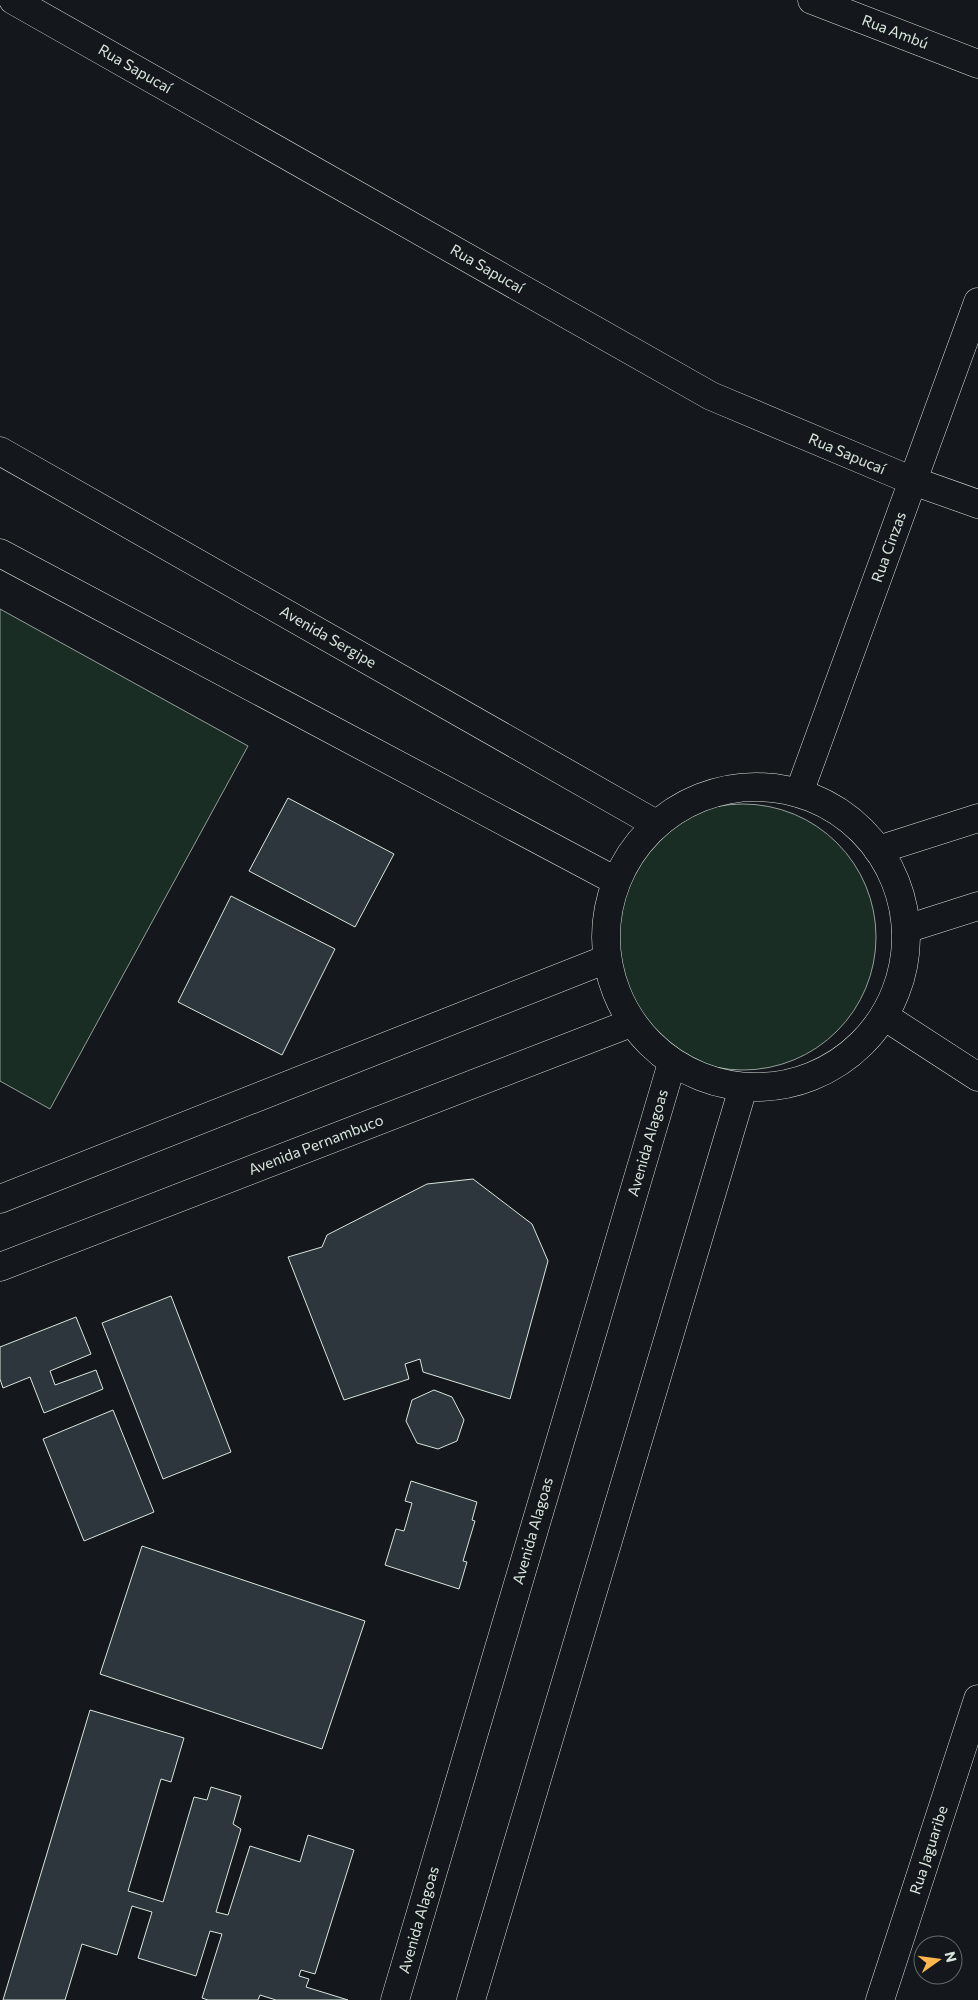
<svg xmlns="http://www.w3.org/2000/svg" width="978" height="2000" font-family="Commissioner,sans-serif">
<style>
.green{fill:#1a2d24;stroke:#939e99}
.building{fill:#2c363c;stroke:#d8e6dc}
.lines{fill:none;stroke-linecap:round;stroke-linejoin:round}
.minor-casing{stroke:#d8e6dc;stroke-width:29}
.minor{stroke:#14181c;stroke-width:28}
.labels{text-anchor:middle;stroke-width:4;stroke-linejoin:round;paint-order:stroke}
.street-label{font-size:15px;fill:#d8e6dc;stroke:#14181c}
</style>
<rect width="100%" height="100%" fill="#14181c"/>
<g class="green">
<polygon points="0,609 248,746 50,1109 0,1081"/>
<circle cx="743" cy="937" r="133"/>
</g>
<g class="building">
<polygon points="288,798 394,854 355,927 249,871"/>
<polygon points="231,896 335,949 282,1055 178,1002"/>
<polygon points="473,1179 532,1224 548,1261 510,1399 423,1372 420,1359 405,1364 409,1379 344,1400 288,1257 322,1247 327,1235 427,1184"/>
<polygon points="171,1296 231,1452 163,1479 102,1323"/>
<polygon points="76,1317 91,1354 50,1371 55,1385 96,1370 103,1389 44,1413 30,1377 3,1388 0,1379 0,1347"/>
<polygon points="434,1390 452,1397 464,1420 457,1441 438,1449 417,1443 406,1421 412,1400"/>
<polygon points="113,1410 154,1512 84,1541 43,1439"/>
<polygon points="411,1481 477,1502 472,1520 475,1521 463,1561 467,1562 459,1589 385,1565 396,1529 404,1531 412,1503 405,1501"/>
<polygon points="142,1546 365,1621 322,1749 100,1674"/>
<polygon points="90,1710 184,1738 171,1782 161,1779 128,1891 163,1902 194,1797 207,1800 211,1787 241,1796 233,1824 241,1829 216,1912 228,1915 250,1846 300,1862 308,1835 354,1850 315,1974 301,1970 299,1976 309,1979 306,1987 348,2000 276,2000 260,1995 258,2000 208,2000 202,1998 222,1934 210,1931 196,1976 138,1958 152,1912 132,1906 117,1955 82,1944 65,2000 3,2000"/>
</g>
<g class="lines">
<g class="minor-casing">
<g id="minor">
<polyline points="13,0 711,396 913,481 978,504"/>
<polyline points="812,0 978,64"/>
<polyline points="0,451 656,824"/>
<polyline points="0,553 616,881"/>
<circle cx="756" cy="937" r="150"/>
<polyline points="799,793 978,302"/>
<polyline points="878,850 978,818"/>
<polyline points="906,929 978,906"/>
<polyline points="884,1016 978,1077"/>
<polyline points="0,1199 607,959"/>
<polyline points="0,1267 631,1023"/>
<polyline points="395,2000 672,1063"/>
<polyline points="471,2000 743,1088"/>
<polyline points="880,2000 978,1699"/>
</g>
</g>
<use href="#minor" class="minor"/>
</g>
<g class="labels">
<g class="street-label">
<text transform="translate(895 32) rotate(21)" y="5">Rua Ambú</text>
<text transform="translate(135 69) rotate(30)" y="5">Rua Sapucaí</text>
<text transform="translate(487 269) rotate(30)" y="5">Rua Sapucaí</text>
<text transform="translate(847 454) rotate(23)" y="5">Rua Sapucaí</text>
<text transform="translate(889 547) rotate(-70)" y="5">Rua Cinzas</text>
<text transform="translate(328 637) rotate(30)" y="5">Avenida Sergipe</text>
<text transform="translate(648 1143) rotate(-74)" y="5">Avenida Alagoas</text>
<text transform="translate(316 1145) rotate(-21)" y="5">Avenida Pernambuco</text>
<text transform="translate(533 1531) rotate(-74)" y="5">Avenida Alagoas</text>
<text transform="translate(929 1850) rotate(-72)" y="5">Rua Jaguaribe</text>
<text transform="translate(419 1920) rotate(-74)" y="5">Avenida Alagoas</text>
</g>
</g>
<g transform="translate(938 1960) rotate(76)"><circle r="24" fill="#14181c" stroke="#626a69"/>
<path d="M0-4L9 19L0 12L-9 19Z" fill="#ffb74d"/>
<text y="-8" font-size="14" font-weight="bold" text-anchor="middle" fill="#d8e6dc">N</text>
</g>
</svg>
